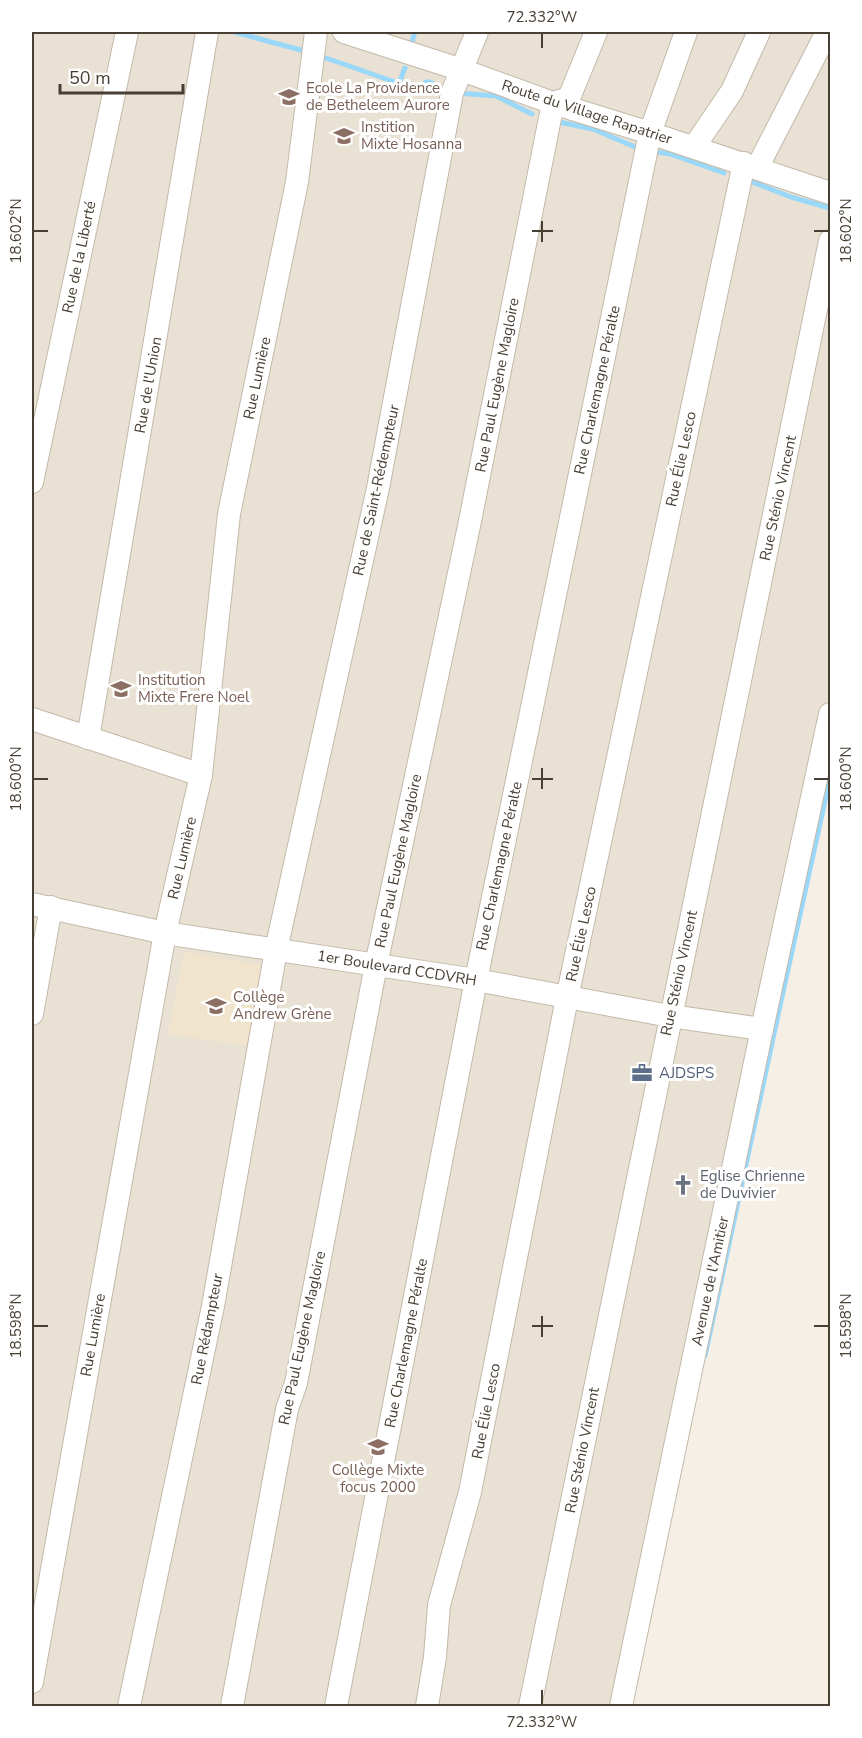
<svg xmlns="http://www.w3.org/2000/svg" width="862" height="1738" font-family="'Nunito Sans',sans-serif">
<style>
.residential{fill:#e9e1d3}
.education{fill:#f0e4cd}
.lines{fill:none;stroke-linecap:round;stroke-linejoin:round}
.stream{stroke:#9ad8f9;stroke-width:5}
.minor-casing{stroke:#c4b9aa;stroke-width:24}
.minor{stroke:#fff;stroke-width:22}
.ticks{fill:none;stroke:#483f34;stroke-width:2}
.labels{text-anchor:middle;stroke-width:6;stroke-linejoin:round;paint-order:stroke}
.education-label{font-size:15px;fill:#785e54;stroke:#fff;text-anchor:start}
.street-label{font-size:15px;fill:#483f34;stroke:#fff}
.service-label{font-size:15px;fill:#4e5e75;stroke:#fff;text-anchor:start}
.worship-label{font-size:15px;fill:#5b616d;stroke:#fff;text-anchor:start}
.neatline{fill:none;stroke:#483f34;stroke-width:2}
.ticks-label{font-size:15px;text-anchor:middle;fill:#483f34}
</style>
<rect width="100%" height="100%" fill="#f5efe5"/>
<polygon class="residential" points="32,32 830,32 830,714 616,1706 32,1706"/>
<polygon class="education" points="184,952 266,966 252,1045 235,1044 168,1034"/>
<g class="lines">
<g class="stream">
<polyline points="234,32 308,52"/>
<polyline points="411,45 415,32"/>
<polyline points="323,57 418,90 426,82 430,82 444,90"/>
<polyline points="399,83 405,68"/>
<polyline points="457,93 496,96 532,114"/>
<polyline points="554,121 593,129 635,147"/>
<polyline points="652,151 670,154 724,173"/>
<polyline points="747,180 791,197 830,208"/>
<polyline points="705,1356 778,1015 830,778"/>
</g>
<g class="minor-casing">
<g id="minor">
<polyline points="344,32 462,70 553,103 650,133 830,193"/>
<polyline points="694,147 732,91 759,32"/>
<polyline points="757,168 827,32"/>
<polyline points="32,482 127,32"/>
<polyline points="32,719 201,775"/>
<polyline points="88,738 207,32"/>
<polyline points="32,904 165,933 476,980 670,1016 762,1029"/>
<polyline points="32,1014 51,907"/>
<polyline points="32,1682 165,933 201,775 229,514 297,182 316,32"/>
<polyline points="129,1706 213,1306 276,950 378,488 452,93 477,32"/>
<polyline points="232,1706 287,1409 296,1383 376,965 469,526 553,103 569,98 596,32"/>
<polyline points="336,1706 476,980 650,133 686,32"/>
<polyline points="427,1706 435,1657 439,1605 470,1492 567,998 744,163"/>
<polyline points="530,1706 830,241"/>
<polyline points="621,1706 762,1029 830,714"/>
</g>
</g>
<use href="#minor" class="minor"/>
</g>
<path class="ticks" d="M542,33v15M542,221v21M33,231h15M532,231h21M814,231h15M542,768v21M33,779h15M532,779h21M814,779h15M542,1316v21M33,1326h15M532,1326h21M814,1326h15M542,1690v15"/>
<defs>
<g id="school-bare" transform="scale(1.62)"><path d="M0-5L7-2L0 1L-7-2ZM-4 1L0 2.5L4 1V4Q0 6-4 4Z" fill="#8d6e63" stroke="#fff" stroke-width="2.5" paint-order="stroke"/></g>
<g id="office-bare" transform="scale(1.62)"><path d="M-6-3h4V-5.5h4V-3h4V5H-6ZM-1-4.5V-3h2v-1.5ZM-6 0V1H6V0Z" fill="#5c6f8a" stroke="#fff" stroke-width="2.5" paint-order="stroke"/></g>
<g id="church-bare" transform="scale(1.62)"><path d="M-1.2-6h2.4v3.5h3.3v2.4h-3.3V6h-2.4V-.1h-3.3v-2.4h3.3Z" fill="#6b7280" stroke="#fff" stroke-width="2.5" paint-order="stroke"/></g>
</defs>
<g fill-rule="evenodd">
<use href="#school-bare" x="289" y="97"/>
<use href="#school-bare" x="344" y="136"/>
<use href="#school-bare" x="121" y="689"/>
<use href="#school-bare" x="216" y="1006"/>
<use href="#office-bare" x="642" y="1073"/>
<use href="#church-bare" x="683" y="1185"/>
<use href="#school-bare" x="378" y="1447"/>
</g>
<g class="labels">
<g class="education-label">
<text x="306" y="93">Ecole La Providence<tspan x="306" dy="17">de Betheleem Aurore</tspan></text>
<text x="361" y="132">Instition<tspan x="361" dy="17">Mixte Hosanna</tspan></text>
<text x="138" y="685">Institution<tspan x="138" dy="17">Mixte Frere Noel</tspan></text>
<text x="233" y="1002">Collège<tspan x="233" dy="17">Andrew Grène</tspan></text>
<text x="378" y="1475" text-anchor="middle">Collège Mixte<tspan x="378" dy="17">focus 2000</tspan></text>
</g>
<g class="street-label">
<text transform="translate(587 112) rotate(18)" y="5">Route du Village Rapatrier</text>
<text transform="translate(79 257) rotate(-78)" y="5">Rue de la Liberté</text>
<text transform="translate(257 378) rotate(-78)" y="5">Rue Lumière</text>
<text transform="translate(148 385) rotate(-80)" y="5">Rue de l'Union</text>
<text transform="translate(497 385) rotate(-79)" y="5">Rue Paul Eugène Magloire</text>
<text transform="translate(597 390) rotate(-78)" y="5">Rue Charlemagne Péralte</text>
<text transform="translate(681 459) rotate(-78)" y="5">Rue Élie Lesco</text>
<text transform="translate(376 490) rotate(-78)" y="5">Rue de Saint-Rédempteur</text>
<text transform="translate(778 498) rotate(-78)" y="5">Rue Sténio Vincent</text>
<text transform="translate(182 858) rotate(-77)" y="5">Rue Lumière</text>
<text transform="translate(398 861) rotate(-78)" y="5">Rue Paul Eugène Magloire</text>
<text transform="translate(499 866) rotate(-78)" y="5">Rue Charlemagne Péralte</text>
<text transform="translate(581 934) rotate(-78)" y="5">Rue Élie Lesco</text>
<text transform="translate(397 968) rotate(9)" y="5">1er Boulevard CCDVRH</text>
<text transform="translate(679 973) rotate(-78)" y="5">Rue Sténio Vincent</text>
<text transform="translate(710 1281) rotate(-78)" y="5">Avenue de l'Amitier</text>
<text transform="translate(207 1329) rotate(-79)" y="5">Rue Rédampteur</text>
<text transform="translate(93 1335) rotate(-80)" y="5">Rue Lumière</text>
<text transform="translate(302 1338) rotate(-78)" y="5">Rue Paul Eugène Magloire</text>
<text transform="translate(406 1343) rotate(-79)" y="5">Rue Charlemagne Péralte</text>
<text transform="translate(486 1411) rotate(-79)" y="5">Rue Élie Lesco</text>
<text transform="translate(582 1450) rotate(-79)" y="5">Rue Sténio Vincent</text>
</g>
<g class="service-label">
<text x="659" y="1078">AJDSPS</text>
</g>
<g class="worship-label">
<text x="700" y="1181">Eglise Chrienne<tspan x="700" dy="17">de Duvivier</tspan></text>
</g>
</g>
<rect width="862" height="1738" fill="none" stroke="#ffffff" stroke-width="66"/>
<path d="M60 84v9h123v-9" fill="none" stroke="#483f34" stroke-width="3"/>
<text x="69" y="84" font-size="18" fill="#483f34" stroke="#ffffff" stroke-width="4.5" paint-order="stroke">50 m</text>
<rect x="33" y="33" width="796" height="1672" class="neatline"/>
<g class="ticks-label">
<text x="542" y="22">72.332°W</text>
<text transform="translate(16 231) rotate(-90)" y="5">18.602°N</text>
<text transform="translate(846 231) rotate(-90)" y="5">18.602°N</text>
<text transform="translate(16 779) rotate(-90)" y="5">18.600°N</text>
<text transform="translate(846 779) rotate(-90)" y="5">18.600°N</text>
<text transform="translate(16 1326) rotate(-90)" y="5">18.598°N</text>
<text transform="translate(846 1326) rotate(-90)" y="5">18.598°N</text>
<text x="542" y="1727">72.332°W</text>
</g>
</svg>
